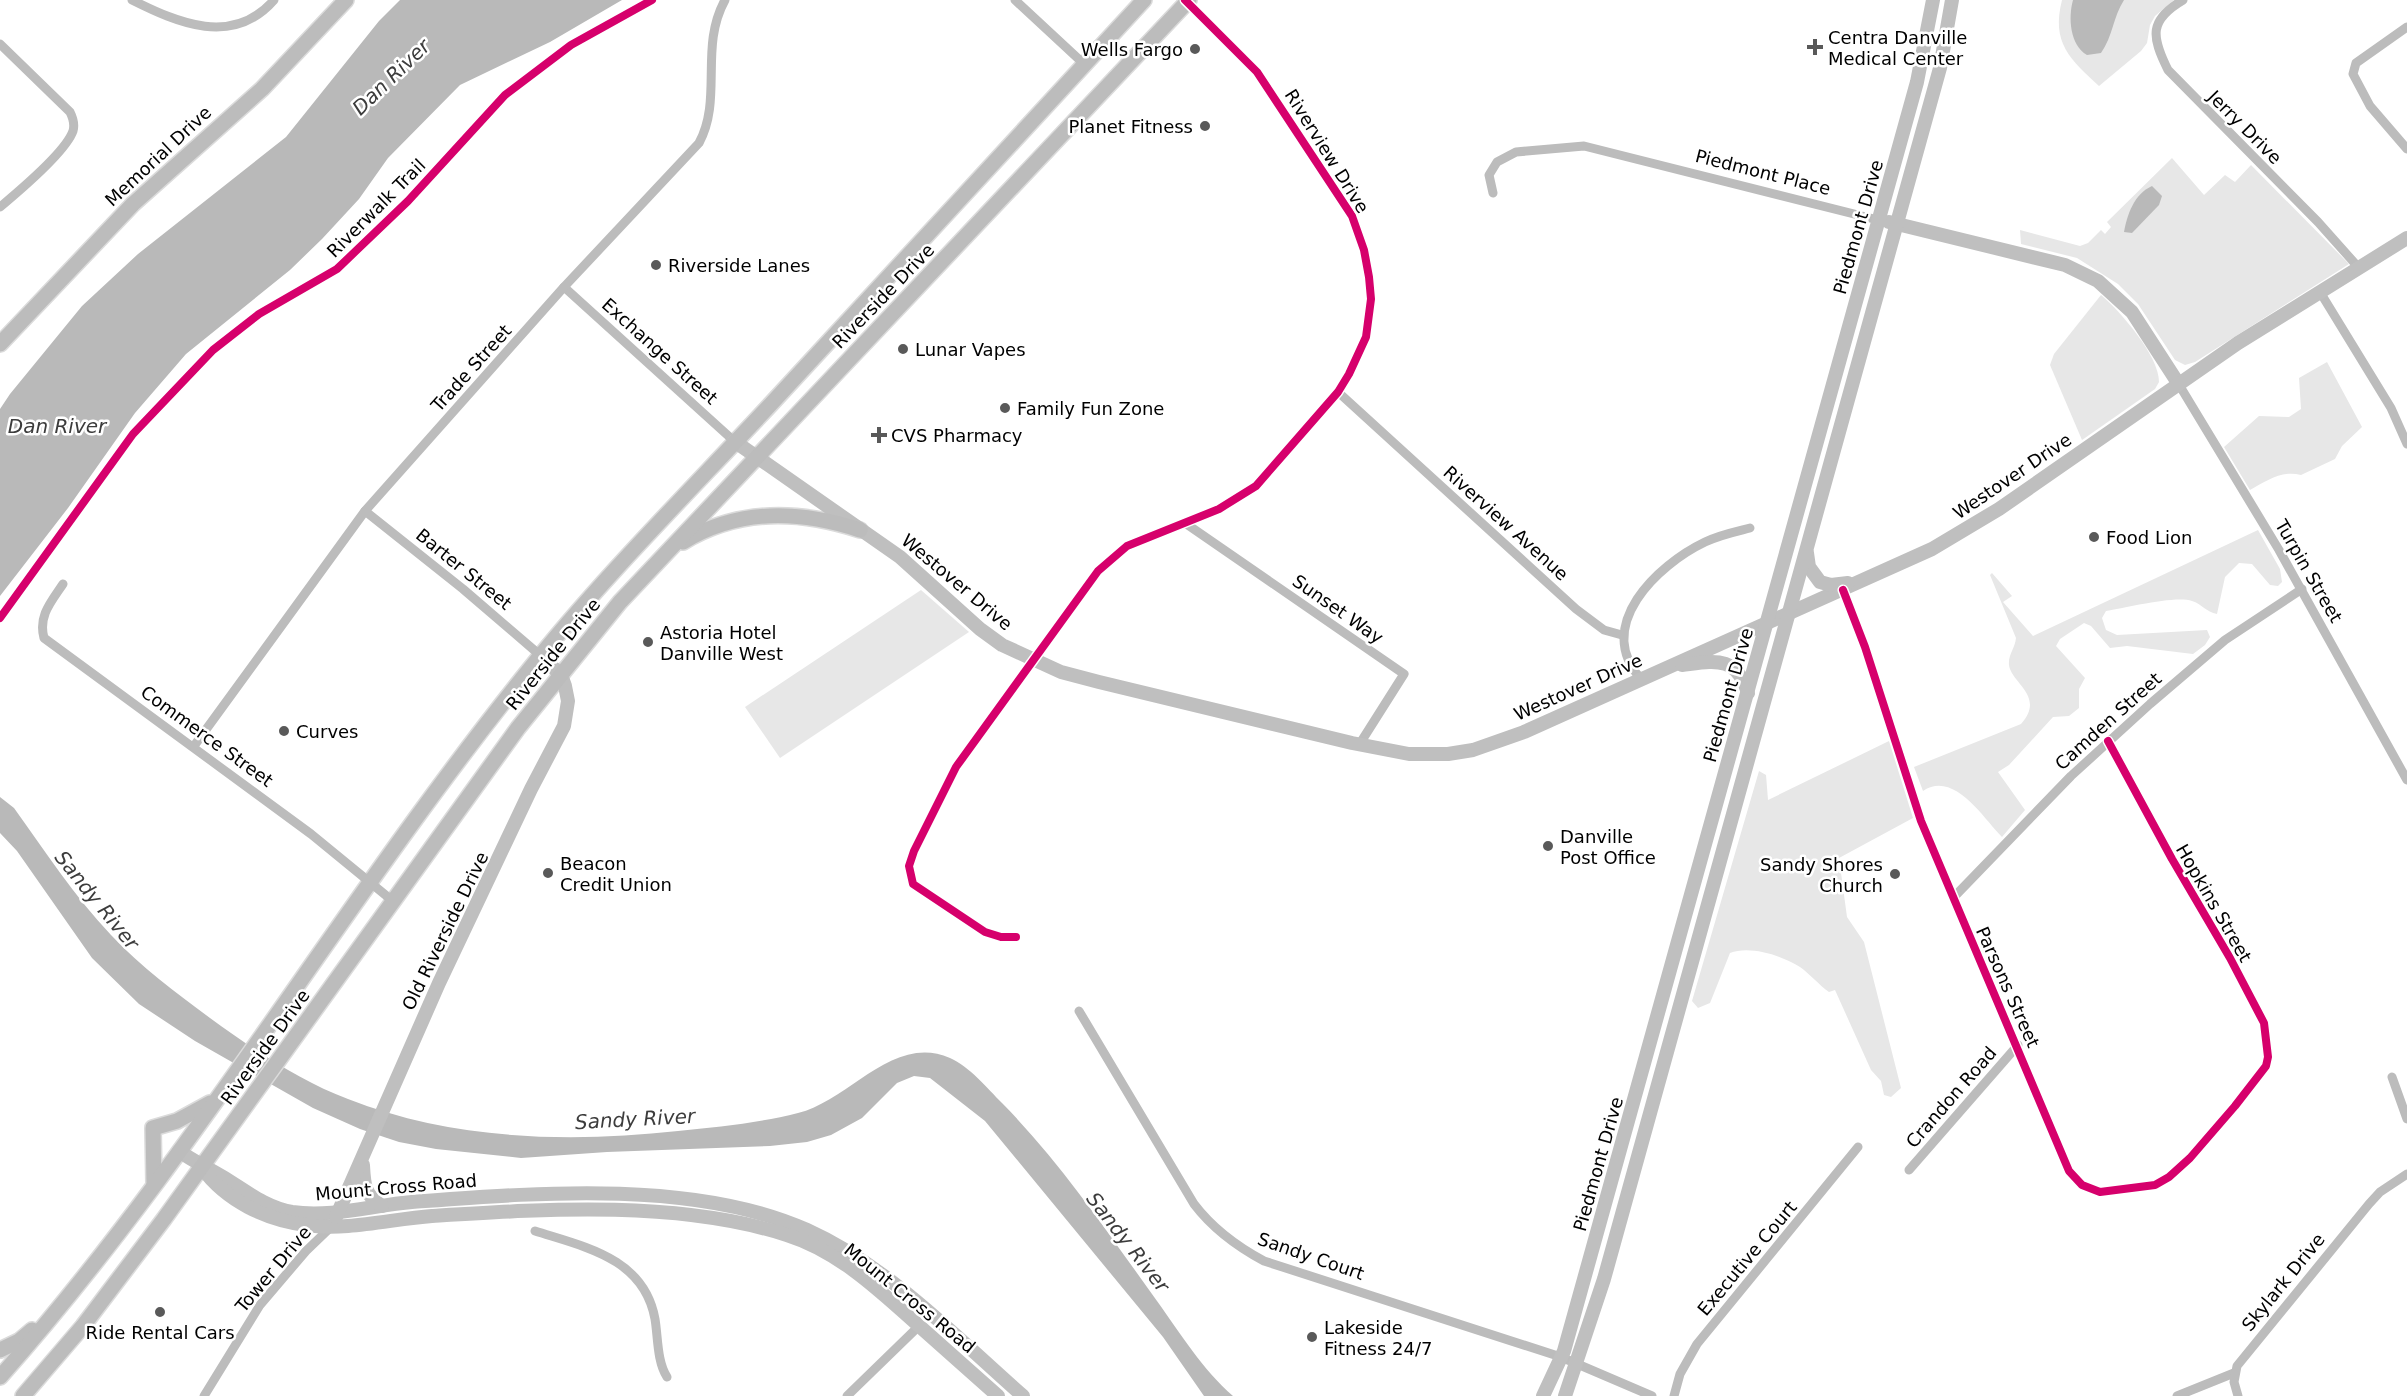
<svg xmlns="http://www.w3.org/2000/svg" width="2407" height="1396" font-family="'DejaVu Sans',sans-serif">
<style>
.green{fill:#e7e7e7}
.water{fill:#b9b9b9}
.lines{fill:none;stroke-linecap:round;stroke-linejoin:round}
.primary-casing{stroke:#dbdbdb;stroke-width:18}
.street{stroke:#bcbcbc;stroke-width:9}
.secondary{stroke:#bfbfbf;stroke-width:14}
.primary{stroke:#bcbcbc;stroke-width:15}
.cycleway-casing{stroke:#fff;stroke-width:11}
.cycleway{stroke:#d6006c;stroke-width:8}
.poi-dot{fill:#595959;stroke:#fff;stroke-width:2}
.labels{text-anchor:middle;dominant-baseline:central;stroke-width:5;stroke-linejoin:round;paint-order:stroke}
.poi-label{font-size:18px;fill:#000;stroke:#fff;text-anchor:start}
.street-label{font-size:18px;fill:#000;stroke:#fff}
.water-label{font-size:20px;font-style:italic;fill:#3c3c3c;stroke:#fff}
</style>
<rect width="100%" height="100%" fill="#fff"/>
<g class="green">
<path d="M2062,0H2174L2155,16L2150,25L2147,43L2141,51L2099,86C2070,59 2051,43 2062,0Z"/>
<polygon points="2172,158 2204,195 2225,175 2235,182 2251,165 2349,264 2195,362 2185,365 2175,360 2138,304 2118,284 2077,258 2021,244 2020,230 2080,246 2088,243 2101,230 2105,234 2111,227 2107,222"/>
<path d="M2101,295C2121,312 2159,356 2159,382L2155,389L2082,440L2050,365L2054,354Z"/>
<path d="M2327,362L2362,427L2342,446L2335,459L2301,475C2281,470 2267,481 2250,490L2224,447L2259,416L2289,417L2301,409L2299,378Z"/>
<path d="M2258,530L2280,569L2282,582L2278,586L2270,585L2252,564L2239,563L2225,577L2217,614C2206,612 2202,604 2192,601C2176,595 2125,608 2106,611L2102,618L2106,630L2117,635L2207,630L2210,637L2205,645L2193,654L2127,646L2110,648L2091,626L2084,623L2060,639L2056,646L2085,678L2079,689V708L2069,716L2053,717L2009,765L1998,772L2025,810L2002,837C1983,818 1954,770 1923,791L1914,767L2021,724C2046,696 2011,683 2009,665C2008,654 2015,649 2016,638L1990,575L1992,573L2012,596L2003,602L2033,636Z"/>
<polygon points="921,590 969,632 780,758 745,707"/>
<path d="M1889,741L1913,818L1839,858L1847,917L1864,942L1901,1088L1891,1097L1884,1095L1881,1081L1871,1070L1835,990L1829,992C1819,985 1810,974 1800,967C1783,956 1750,945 1730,953L1710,1003L1698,1008L1692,1001L1759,771L1766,775L1768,800Z"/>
</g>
<g class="water">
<polygon points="400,0 622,0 550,42 460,85 388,158 359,199 322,239 290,270 186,354 135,413 68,508 0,596 0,409 10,394 82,306 138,254 286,137 379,21"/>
<path d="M2073,0H2124C2113,17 2113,36 2101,53L2087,55C2070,45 2068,18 2073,0Z"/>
<path d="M2152,186L2162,196L2159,205L2132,233L2124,232C2127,215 2134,194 2152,186Z"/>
<path d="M0,797L14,808C45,851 74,896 111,935C141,967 175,992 210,1018C253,1049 298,1080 348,1099C452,1140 568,1143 678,1131C718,1127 759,1123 798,1113C849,1101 893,1033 950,1058C969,1066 988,1089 1002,1103C1061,1163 1108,1233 1157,1301C1180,1333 1203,1370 1233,1396H1204L1163,1337L985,1121L930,1078L914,1076L897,1083L862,1118L831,1135L807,1142L770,1146L607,1152L521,1158L436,1149L399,1142L360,1129L313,1108L195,1041L139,1004L92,958L17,851L0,833Z"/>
</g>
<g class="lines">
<g class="primary-casing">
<g id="primary">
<polyline points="0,344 133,204 262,89 346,0"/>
<path d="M683,542C739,508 799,510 860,530"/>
<polyline points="154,1185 153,1128 177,1121 210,1103"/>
<polyline points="0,1350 19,1341 32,1330"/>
<path d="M0,1377C196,1156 344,899 529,670C604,576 690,491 771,404C896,270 1019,134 1144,0"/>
<polyline points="23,1396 83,1326 164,1219 518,728 620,602 1189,0"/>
</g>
</g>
<g class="street">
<path d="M132,0C178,23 233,47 274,0"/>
<polyline points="1015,0 1084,64"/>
<path d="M2183,0C2149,20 2151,36 2168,70L2318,222L2359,268"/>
<polyline points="2407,27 2356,63 2353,74 2370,106 2407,149"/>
<path d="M0,44L70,112C73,118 75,124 73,131C66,151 18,192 0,207"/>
<polyline points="1493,193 1489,175 1497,162 1516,152 1584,146 1878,220"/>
<polyline points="564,287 734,441"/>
<polyline points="2320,292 2391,408 2407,444"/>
<polyline points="2178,383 2279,550 2407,780"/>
<polyline points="1338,392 1576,609 1604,630 1622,635"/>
<polyline points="365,511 463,589 541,656"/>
<polyline points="1185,523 1404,674 1359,745"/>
<path d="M63,584C51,602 38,616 44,638L311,834L394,902"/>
<polyline points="1843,590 1865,647 1921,821 2069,1171 2082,1185 2100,1192 2155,1185 2169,1177 2190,1158 2235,1106 2266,1066 2268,1057 2264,1023 2230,958 2172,859 2108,741"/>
<path d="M1641,679C1593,626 1657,565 1705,542C1719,535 1734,532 1750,528"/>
<path d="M194,746L365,511L564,287L699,143C723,99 699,47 725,0"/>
<polyline points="1953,898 2071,776 2150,704 2225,640 2302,589"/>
<polyline points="1016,937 1001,937 985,932 913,884 909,866 914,851 956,767 1098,571 1127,546 1219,509 1256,486 1338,392 1349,374 1366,337 1371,299 1369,277 1364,250 1352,216 1257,72 1185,0"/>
<path d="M1079,1011L1194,1204C1213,1229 1236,1246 1264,1261L1561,1357L1652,1396"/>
<polyline points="2392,1077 2407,1119"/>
<polyline points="1909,1170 2018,1045"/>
<path d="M535,1231C585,1247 644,1258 655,1319C658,1337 657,1362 667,1377"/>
<polyline points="204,1396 260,1305 306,1251 331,1227"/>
<polyline points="847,1396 919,1326"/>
<polyline points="1674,1396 1680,1374 1697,1344 1858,1147"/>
<polyline points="2177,1396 2234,1373"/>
<polyline points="2238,1396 2234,1382 2237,1366 2369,1204 2380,1192 2407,1174"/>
</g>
<g class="secondary">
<polyline points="1889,222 2065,265 2098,281 2132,312 2178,383"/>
<polyline points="734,441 900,557 980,629 1002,645 1061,672 1099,682 1352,743 1409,754 1448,754 1473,750 1524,732 1932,549 1999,509 2238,343 2407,238"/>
<polyline points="1807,553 1809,567 1820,582 1831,585 1848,583"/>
<path d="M1682,665C1715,661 1736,655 1748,693"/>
<path d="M179,1151C193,1161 208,1168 223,1177C246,1191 265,1207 292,1212C331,1218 374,1205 412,1202C534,1193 693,1179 807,1230C889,1267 956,1337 1023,1396"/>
<path d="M363,1165C364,1184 364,1195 382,1206"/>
<path d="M202,1168C226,1201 266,1220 306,1225C347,1231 391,1219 432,1216C546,1209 677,1200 787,1235C838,1251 878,1289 917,1324C944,1348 971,1372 998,1396"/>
<polyline points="336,1217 439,983 531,789 564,726 568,701 565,686 561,675 541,656"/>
<polyline points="1543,1396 1564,1351 1917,82 1933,0"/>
<polyline points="1565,1396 1604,1279 1940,68 1952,0"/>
</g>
<use href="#primary" class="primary"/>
<g class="cycleway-casing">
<g id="cycleway">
<polyline points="1843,590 1865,647 1921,821 2069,1171 2082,1185 2100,1192 2155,1185 2169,1177 2190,1158 2235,1106 2266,1066 2268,1057 2264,1023 2230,958 2172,859 2108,741"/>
<polyline points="0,618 133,434 213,350 259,314 337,269 408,201 505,95 571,45 652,0"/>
<polyline points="1016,937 1001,937 985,932 913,884 909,866 914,851 956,767 1098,571 1127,546 1219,509 1256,486 1338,392 1349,374 1366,337 1371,299 1369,277 1364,250 1352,216 1257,72 1185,0"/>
</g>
</g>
<use href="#cycleway" class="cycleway"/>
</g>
<g class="poi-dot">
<path d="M1812 38h6v6h6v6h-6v6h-6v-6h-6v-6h6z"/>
<circle cx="1195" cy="49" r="6"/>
<circle cx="1205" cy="126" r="6"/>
<circle cx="656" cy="265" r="6"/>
<circle cx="903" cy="349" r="6"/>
<circle cx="1005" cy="408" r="6"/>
<path d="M876 426h6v6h6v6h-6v6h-6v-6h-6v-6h6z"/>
<circle cx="2094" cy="537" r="6"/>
<circle cx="648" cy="642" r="6"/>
<circle cx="284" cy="731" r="6"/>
<circle cx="1548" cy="846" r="6"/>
<circle cx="548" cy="873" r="6"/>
<circle cx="1895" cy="874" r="6"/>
<circle cx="160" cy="1312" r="6"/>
<circle cx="1312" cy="1337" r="6"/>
</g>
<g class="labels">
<g class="poi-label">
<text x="1828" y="37">Centra Danville<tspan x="1828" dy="21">Medical Center</tspan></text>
<text x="1183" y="49" text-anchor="end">Wells Fargo</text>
<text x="1193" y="126" text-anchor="end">Planet Fitness</text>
<text x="668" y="265">Riverside Lanes</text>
<text x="915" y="349">Lunar Vapes</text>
<text x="1017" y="408">Family Fun Zone</text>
<text x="891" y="435">CVS Pharmacy</text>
<text x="2106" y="537">Food Lion</text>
<text x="660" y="632">Astoria Hotel<tspan x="660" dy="21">Danville West</tspan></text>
<text x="296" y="731">Curves</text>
<text x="1560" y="836">Danville<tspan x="1560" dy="21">Post Office</tspan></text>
<text x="560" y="863">Beacon<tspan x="560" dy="21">Credit Union</tspan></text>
<text x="1883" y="864" text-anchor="end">Sandy Shores<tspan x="1883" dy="21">Church</tspan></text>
<text x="1324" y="1327">Lakeside<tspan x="1324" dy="21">Fitness 24/7</tspan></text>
<text x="160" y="1332" text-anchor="middle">Ride Rental Cars</text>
</g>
<g class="street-label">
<text transform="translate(2245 127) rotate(45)">Jerry Drive</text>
<text transform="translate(1327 151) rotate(58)">Riverview Drive</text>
<text transform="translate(158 156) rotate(-43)">Memorial Drive</text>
<text transform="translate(1763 172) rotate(14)">Piedmont Place</text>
<text transform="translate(376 208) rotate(-45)">Riverwalk Trail</text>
<text transform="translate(1858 227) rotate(-74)">Piedmont Drive</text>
<text transform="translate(883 296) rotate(-46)">Riverside Drive</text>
<text transform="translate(660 351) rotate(42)">Exchange Street</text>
<text transform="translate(471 368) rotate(-48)">Trade Street</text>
<text transform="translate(2012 476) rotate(-34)">Westover Drive</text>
<text transform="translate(1506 523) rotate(42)">Riverview Avenue</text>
<text transform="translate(464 569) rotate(39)">Barter Street</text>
<text transform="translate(2309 571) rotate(60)">Turpin Street</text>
<text transform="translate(957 582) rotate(40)">Westover Drive</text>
<text transform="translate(1338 609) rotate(35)">Sunset Way</text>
<text transform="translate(553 654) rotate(-51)">Riverside Drive</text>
<text transform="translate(1578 687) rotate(-24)">Westover Drive</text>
<text transform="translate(1728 695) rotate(-74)">Piedmont Drive</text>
<text transform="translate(2108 721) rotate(-42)">Camden Street</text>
<text transform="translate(207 736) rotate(36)">Commerce Street</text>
<text transform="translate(2214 903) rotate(60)">Hopkins Street</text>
<text transform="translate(445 931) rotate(-64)">Old Riverside Drive</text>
<text transform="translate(2008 987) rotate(66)">Parsons Street</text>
<text transform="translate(265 1047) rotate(-54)">Riverside Drive</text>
<text transform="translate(1951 1097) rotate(-49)">Crandon Road</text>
<text transform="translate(1598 1164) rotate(-74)">Piedmont Drive</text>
<text transform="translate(396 1187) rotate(-5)">Mount Cross Road</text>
<text transform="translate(1311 1256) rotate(19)">Sandy Court</text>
<text transform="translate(1747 1258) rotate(-50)">Executive Court</text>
<text transform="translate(273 1269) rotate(-50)">Tower Drive</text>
<text transform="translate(2283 1282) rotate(-51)">Skylark Drive</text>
<text transform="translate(910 1298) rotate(39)">Mount Cross Road</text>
</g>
<g class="water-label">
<text transform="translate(391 77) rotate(-44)">Dan River</text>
<text x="57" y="426">Dan River</text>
<text transform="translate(97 900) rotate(51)">Sandy River</text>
<text transform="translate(635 1119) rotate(-3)">Sandy River</text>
<text transform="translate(1128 1242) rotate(52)">Sandy River</text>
</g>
</g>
</svg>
